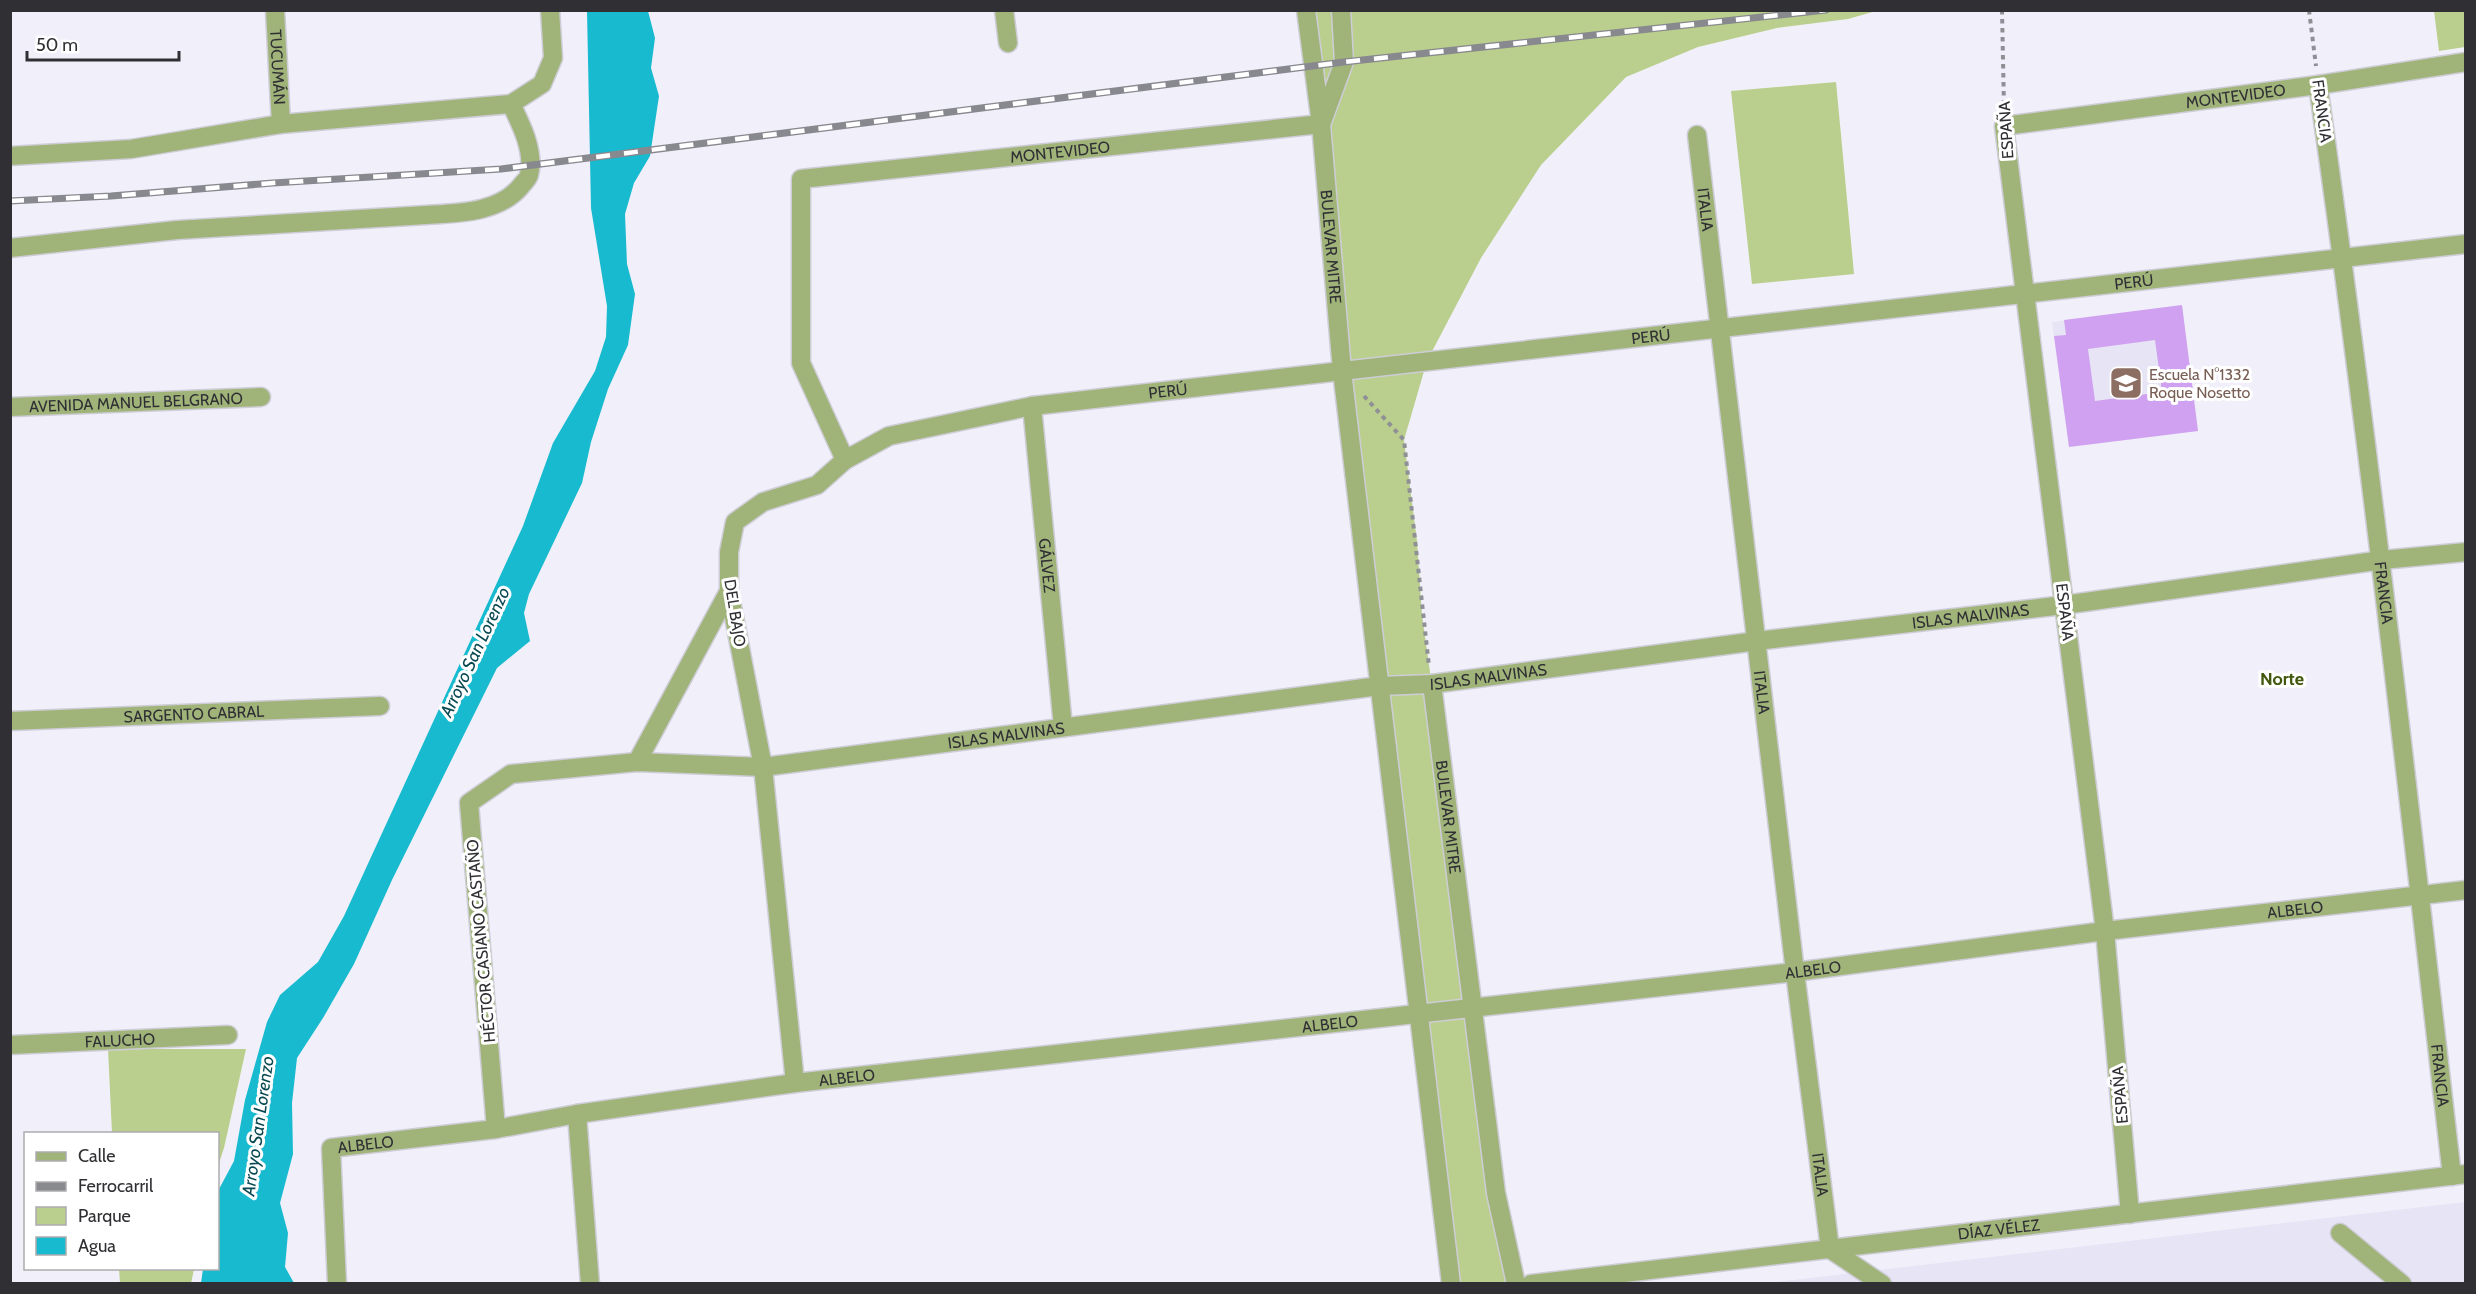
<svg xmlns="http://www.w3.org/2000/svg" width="2476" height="1294" font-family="Cabin,sans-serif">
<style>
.built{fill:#e6e4f5}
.green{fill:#bacf8d}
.water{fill:#18bacf}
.building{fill:#d0a1f1;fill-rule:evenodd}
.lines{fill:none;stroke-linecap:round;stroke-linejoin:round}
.minor-casing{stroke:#cecdd6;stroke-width:21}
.path{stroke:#8f8f96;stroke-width:4;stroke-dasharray:4.5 4.5;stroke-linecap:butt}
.minor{stroke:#a0b47a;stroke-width:18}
.rail-casing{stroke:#88888f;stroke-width:7}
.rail{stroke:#fff;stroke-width:4.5;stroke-dasharray:14;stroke-linecap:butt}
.labels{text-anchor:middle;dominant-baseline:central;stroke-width:6;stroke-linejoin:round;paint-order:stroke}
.street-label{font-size:16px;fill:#303034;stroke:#fff}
.education-label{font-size:16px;fill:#785e54;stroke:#fff;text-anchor:start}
.water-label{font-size:18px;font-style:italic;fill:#094952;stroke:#fff}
.neighbourhood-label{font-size:18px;font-weight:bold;fill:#42580d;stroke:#fff}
</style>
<rect width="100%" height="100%" fill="#f1f0fa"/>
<g class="built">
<polygon points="2182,305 2198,431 2069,447 2052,322"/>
<polygon points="2465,1202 2465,1283 1767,1283"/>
</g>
<g class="green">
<polygon points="1306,11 1876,11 1848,19 1777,28 1698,47 1626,77 1541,165 1481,258 1427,361 1404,440 1417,541 1422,615 1516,1283 1451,1283"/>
<polygon points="2434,11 2465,11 2465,47 2439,51"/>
<polygon points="1836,82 1854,274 1752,284 1731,91"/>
<polygon points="108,1049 246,1049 224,1148 218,1166 218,1134 112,1133"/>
<polygon points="119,1269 119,1268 194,1269 191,1284 120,1283"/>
</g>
<polygon class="water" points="587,11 648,11 655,38 651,68 659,96 650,156 634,183 625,214 627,264 635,294 628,345 608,389 591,442 582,483 529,594 524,613 530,641 497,668 392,880 354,964 323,1018 297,1058 292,1103 293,1154 280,1203 288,1233 285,1267 294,1283 201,1283 203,1269 218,1268 218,1191 234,1161 245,1100 267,1022 280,995 318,962 344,916 523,526 553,443 595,371 606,337 607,306 591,208"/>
<path class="building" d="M2182,305L2198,431L2069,447L2054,336L2066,335L2064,320ZM2155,340L2162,392L2095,401L2088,349Z"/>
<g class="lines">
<g class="minor-casing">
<g id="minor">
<path id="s1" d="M275,10L281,124"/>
<polyline points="1004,10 1008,43"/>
<path id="s2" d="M1306,10L1321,124L1342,371L1451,1284"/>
<path id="s3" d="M2318,85C2370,448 2410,812 2452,1176"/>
<polyline points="1322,122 1344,62 1341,10"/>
<path id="s4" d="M1697,135L1795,972L1830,1249L1882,1284"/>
<polyline points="10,156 131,149 281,124 511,104 542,84 553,58 550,10"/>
<path d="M10,248L177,230L426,215C458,213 499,213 521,186C523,183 528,179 529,175C535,152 521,124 511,104"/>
<path id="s5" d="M1032,406L1063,727"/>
<path id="s6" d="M10,407L261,397"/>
<path id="s7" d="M845,460L889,436L1032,406L2466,244"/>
<path id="s8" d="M1432,684L1496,1193L1516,1284"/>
<path id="s9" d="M10,721L380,706"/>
<polyline points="637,762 729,591"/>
<path id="s10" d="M10,1045L228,1035"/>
<path id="s11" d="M795,1083L763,767L729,591V552L735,522L763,502L817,485L845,460L801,363V179L1321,124"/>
<polyline points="577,1114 590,1284"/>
<path id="s12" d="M496,1129L469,803L511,774L637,762L763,767L1379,686L1432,684L1757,641L2064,605L2382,560L2466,552"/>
<path id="s13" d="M2130,1214L2105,931L2004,126L2318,85L2466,62"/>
<polyline points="2340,1233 2402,1284"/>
<path id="s14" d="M337,1284L331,1148L496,1129L577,1114L795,1083L1795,972L2105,931L2466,890"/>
<path id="s15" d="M1531,1284L2466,1174"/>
</g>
</g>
<g class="path">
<polyline points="2002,10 2004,108"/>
<polyline points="2309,10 2316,66"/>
<polyline points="1364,396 1404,440 1429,666"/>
</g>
<use href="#minor" class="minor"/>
<g class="rail-casing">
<polyline id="rail" points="10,201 111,196 273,183 501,169 1344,62 1826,10"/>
</g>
<use href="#rail" class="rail"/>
</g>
<defs>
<g id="school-square" transform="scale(1.725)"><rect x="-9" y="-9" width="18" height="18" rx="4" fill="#8d6e63" stroke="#fff"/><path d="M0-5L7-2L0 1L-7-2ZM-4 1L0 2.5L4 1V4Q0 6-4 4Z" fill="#fff"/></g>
</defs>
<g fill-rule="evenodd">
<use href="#school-square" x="2126" y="383"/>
</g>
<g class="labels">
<g class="street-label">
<text stroke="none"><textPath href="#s1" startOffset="57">TUCUMÁN</textPath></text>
<text stroke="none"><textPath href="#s13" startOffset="1329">MONTEVIDEO</textPath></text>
<text transform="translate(2322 111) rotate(82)">FRANCIA</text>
<text transform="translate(2006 130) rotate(-94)">ESPAÑA</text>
<text stroke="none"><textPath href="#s11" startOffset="1246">MONTEVIDEO</textPath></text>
<text stroke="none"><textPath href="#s4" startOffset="75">ITALIA</textPath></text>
<text stroke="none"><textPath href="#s2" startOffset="238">BULEVAR MITRE</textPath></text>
<text stroke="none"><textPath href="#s7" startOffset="1305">PERÚ</textPath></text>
<text stroke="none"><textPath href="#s7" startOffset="819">PERÚ</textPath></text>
<text stroke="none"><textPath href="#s7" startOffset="333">PERÚ</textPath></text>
<text stroke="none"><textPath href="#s6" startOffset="126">AVENIDA MANUEL BELGRANO</textPath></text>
<text stroke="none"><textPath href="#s5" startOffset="160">GÁLVEZ</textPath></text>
<text stroke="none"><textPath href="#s3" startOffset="512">FRANCIA</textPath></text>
<text transform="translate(2065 612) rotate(83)">ESPAÑA</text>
<text transform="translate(735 613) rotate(81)">DEL BAJO</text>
<text stroke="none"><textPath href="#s12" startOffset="1848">ISLAS MALVINAS</textPath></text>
<text stroke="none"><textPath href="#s12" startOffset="1362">ISLAS MALVINAS</textPath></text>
<text stroke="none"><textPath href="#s4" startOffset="561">ITALIA</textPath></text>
<text stroke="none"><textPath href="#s9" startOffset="184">SARGENTO CABRAL</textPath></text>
<text stroke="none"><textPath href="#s12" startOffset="876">ISLAS MALVINAS</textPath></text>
<text stroke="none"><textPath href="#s8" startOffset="134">BULEVAR MITRE</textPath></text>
<text stroke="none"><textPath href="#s14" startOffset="2115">ALBELO</textPath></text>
<text transform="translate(481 941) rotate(-95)">HÉCTOR CASIANO CASTAÑO</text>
<text stroke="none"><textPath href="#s14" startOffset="1629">ALBELO</textPath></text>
<text stroke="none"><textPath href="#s14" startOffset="1143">ALBELO</textPath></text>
<text stroke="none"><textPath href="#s10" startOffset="110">FALUCHO</textPath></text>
<text stroke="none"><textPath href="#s3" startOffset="998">FRANCIA</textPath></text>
<text stroke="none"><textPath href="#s14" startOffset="657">ALBELO</textPath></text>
<text transform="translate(2120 1095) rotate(-95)">ESPAÑA</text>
<text stroke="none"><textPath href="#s14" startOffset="171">ALBELO</textPath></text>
<text stroke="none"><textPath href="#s4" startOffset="1047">ITALIA</textPath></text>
<text stroke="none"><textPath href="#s15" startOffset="471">DÍAZ VÉLEZ</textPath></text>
</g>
<g class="education-label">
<text x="2149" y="374">Escuela N°1332<tspan x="2149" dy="18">Roque Nosetto</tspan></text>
</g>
<g class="water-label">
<text transform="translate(475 652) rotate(-65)">Arroyo San Lorenzo</text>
<text transform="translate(258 1126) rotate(-82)">Arroyo San Lorenzo</text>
</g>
<g class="neighbourhood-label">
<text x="2282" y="679">Norte</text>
</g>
</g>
<rect width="2476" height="1294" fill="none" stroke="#303034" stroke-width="24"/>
<rect x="24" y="1132" width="195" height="138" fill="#ffffff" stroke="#acacae" stroke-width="1.5"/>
<rect x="36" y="1152" width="30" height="9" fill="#a0b47a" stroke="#acacae" stroke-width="1.5"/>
<text x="78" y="1162" font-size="18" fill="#303034">Calle</text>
<rect x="36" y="1182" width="30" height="9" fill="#88888f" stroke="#acacae" stroke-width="1.5"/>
<text x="78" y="1192" font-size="18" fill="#303034">Ferrocarril</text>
<rect x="36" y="1207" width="30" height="18" fill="#bacf8d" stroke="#acacae" stroke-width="1.5"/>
<text x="78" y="1222" font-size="18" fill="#303034">Parque</text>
<rect x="36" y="1237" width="30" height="18" fill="#18bacf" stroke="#acacae" stroke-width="1.5"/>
<text x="78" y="1252" font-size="18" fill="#303034">Agua</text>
<path d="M27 51v9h152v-9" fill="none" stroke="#303034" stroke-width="3"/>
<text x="36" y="51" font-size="18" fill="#303034" stroke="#ffffff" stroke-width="4.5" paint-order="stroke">50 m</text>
</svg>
